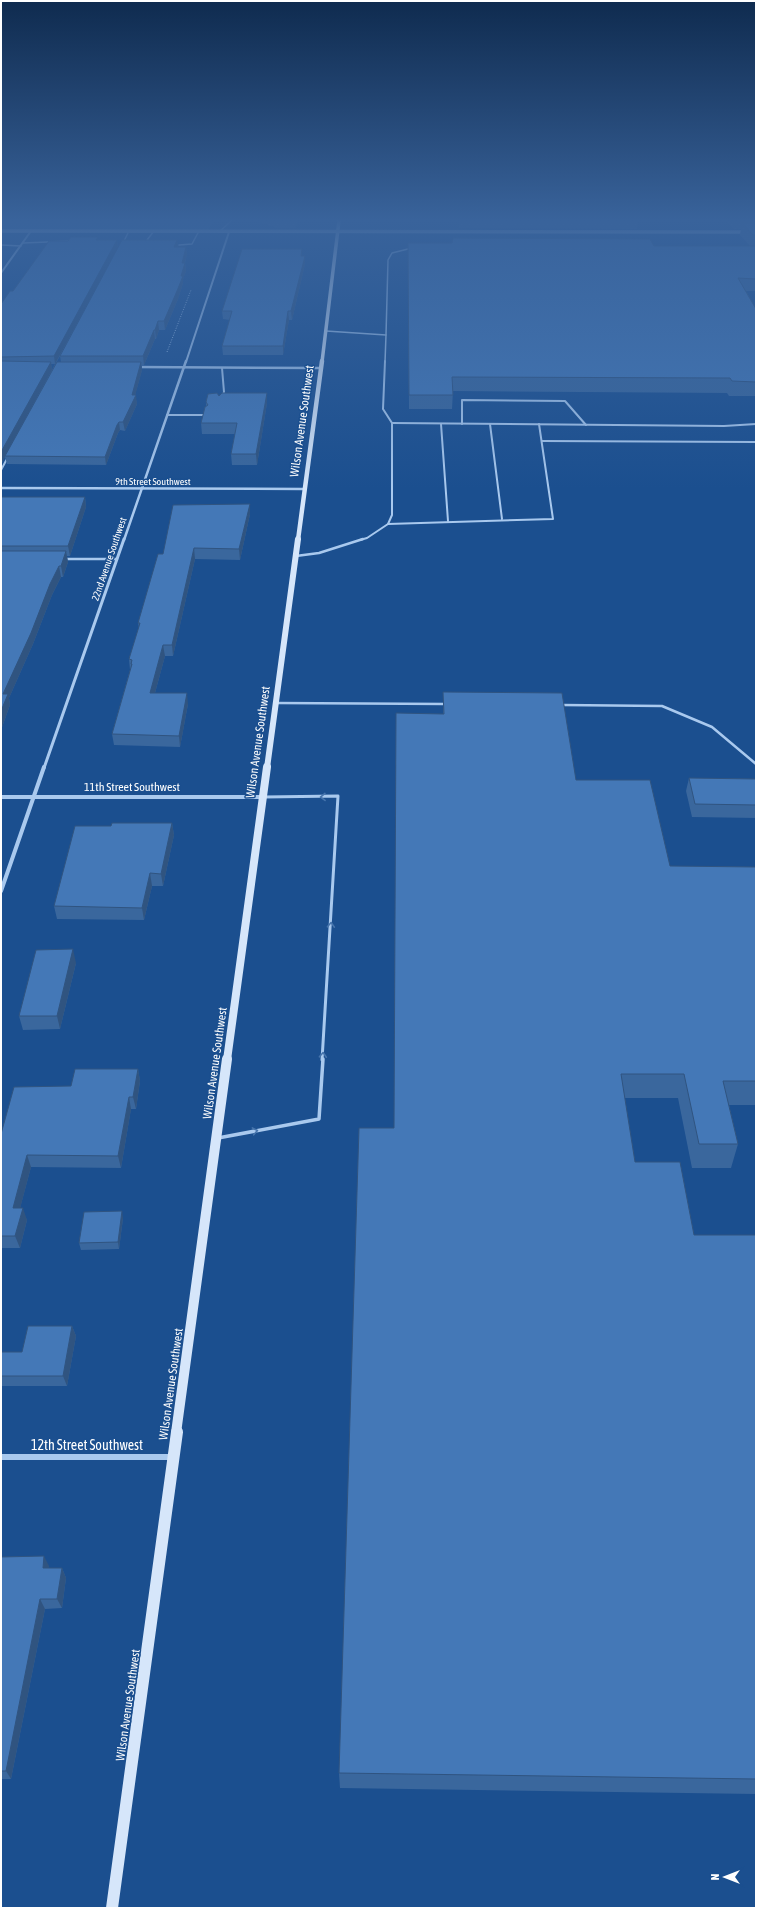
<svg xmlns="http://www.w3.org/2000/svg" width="757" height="1909" font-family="'Asap Condensed',sans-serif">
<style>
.green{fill:#2e69ad}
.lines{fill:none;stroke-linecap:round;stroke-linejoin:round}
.path{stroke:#a9c9ee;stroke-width:1;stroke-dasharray:1 1.5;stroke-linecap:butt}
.service-far4{stroke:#a9c9ee;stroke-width:1.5}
.service-far3{stroke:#a9c9ee;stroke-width:2}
.service-far2{stroke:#a9c9ee;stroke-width:2.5}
.service-far1{stroke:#a9c9ee;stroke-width:3}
.service{stroke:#a9c9ee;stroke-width:3.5}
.minor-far4{stroke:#a9c9ee;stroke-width:2}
.minor-far3{stroke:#a9c9ee;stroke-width:2.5}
.minor-far2{stroke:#a9c9ee;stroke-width:3}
.minor-far1{stroke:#a9c9ee;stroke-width:4}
.minor{stroke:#a9c9ee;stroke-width:6}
.secondary-far5{stroke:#d6e6fa;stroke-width:3.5}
.secondary-far4{stroke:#d6e6fa;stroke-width:4.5}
.secondary-far3{stroke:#d6e6fa;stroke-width:6}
.secondary-far2{stroke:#d6e6fa;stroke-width:8}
.secondary-far1{stroke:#d6e6fa;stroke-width:10}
.secondary{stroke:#d6e6fa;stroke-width:12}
.wall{fill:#3a679d;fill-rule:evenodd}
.shaded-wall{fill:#305480}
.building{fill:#4478b7;stroke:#305480}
.oneway{stroke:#4674ac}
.labels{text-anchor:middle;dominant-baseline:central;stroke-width:3;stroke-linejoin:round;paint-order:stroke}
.far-street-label{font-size:10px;fill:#fff;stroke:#1b4f8f}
.street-label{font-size:12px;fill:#fff;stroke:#1b4f8f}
.near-street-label{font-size:14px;fill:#fff;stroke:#1b4f8f}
</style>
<rect width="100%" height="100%" fill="#1b4f8f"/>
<polygon class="green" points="1,221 213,221 208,231 1,231"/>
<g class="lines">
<polyline class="path" points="167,352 191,290"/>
<g class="service-far4">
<polyline points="219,232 231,221"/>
<polyline points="151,241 147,240 154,231"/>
<polyline points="23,243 72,241"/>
<polyline points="123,243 129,231"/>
<polyline points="1,245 21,246"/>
<polyline points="179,245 192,244 199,231"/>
<polyline points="326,331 386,335 385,362"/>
<polyline points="386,335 388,260 392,253 412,248"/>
</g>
<g class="service-far3">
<polyline points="385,361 383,409 392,423 392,515 388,524"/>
<polyline points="222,368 224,392 222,397"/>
<polyline points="167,415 206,415"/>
<polyline points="392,423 724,426 756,424"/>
<polyline points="441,424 448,521"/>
<polyline points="462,424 462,400 565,401 586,425"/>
<polyline points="490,424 502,519"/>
<polyline points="542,441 756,442"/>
<polyline points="1,470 8,457"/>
<polyline points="360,540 367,538 388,524 553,519 539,424"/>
</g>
<g class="service-far2">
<polyline points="296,556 319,553 363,539"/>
<polyline points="65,559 117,559"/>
<polyline points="276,703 446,704"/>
<polyline points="562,705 662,706 712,727 756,764"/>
</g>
<polyline class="service-far1" points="264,797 338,796 322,1060"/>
<polyline class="service" points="218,1138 319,1119 323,1059"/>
<g class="minor-far4">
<polyline points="1,273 31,231"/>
<polyline points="186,362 229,232"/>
</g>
<g class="minor-far3">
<polyline points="137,367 321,368"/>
<polyline points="1,488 305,489"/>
<polyline points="124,540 186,361"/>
</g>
<polyline class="minor-far2" points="44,768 124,539"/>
<g class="minor-far1">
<polyline points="1,797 263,797"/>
<polyline points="1,891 44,767"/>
</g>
<polyline class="minor" points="1,1457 173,1457"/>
<g class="secondary-far5">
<polyline points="1,231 756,232"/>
<polyline points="322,362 339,221"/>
</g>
<polyline class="secondary-far4" points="298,540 322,361"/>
<polyline class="secondary-far3" points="267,768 298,539"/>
<polyline class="secondary-far2" points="227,1060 267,767"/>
<polyline class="secondary-far1" points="176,1433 227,1059"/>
<polyline class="secondary" points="112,1908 177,1432"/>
</g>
<g class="wall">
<polygon points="256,221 297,221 296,228 277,228"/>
<polygon points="459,221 638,221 637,229 459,228"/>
<polygon points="727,221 756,221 756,291 746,291 756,309 756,396 729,396 727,393 453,391 452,409 409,409 408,255 654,246 750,246 740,235 741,229 734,229"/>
<path d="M98,240H117L118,248L177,240L178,247H186L187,255L185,263L186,271L183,279V283L178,299L165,330H159L156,339H155L144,365H142V370L135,395L137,404L125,431L120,430L118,433L106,465L7,464L5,457L1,464V304L13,291L68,241ZM60,356L61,362L56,363ZM51,364H55L52,370Z"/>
<polygon points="302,256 305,256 305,264 292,320 289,320 283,355 223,355 222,346 230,320 223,319 222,311"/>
<polygon points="219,396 267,403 257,465 232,465 231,454 235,434 202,434 201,423 206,406 206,402"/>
<polygon points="1,497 85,497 86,507 70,556 67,556 68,562 63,577 61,577 52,595 33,644 9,698 10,705 1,730"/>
<polygon points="250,514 240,560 195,559 173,656 165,656 155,693 188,704 180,747 114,745 112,734 130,670 129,659 139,628 138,623 163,554"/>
<polygon points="443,692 576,780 670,866 756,867 756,1105 729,1105 738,1144 731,1168 692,1168 678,1098 624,1098 635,1162 694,1235 756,1235 756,1794 340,1788 339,1773 394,1128 443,713"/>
<polygon points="689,778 756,779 756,818 692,817 686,791"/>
<polygon points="172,823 174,835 163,886 152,886 144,920 57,919 54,906 111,826"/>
<polygon points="76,963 60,1029 23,1030 19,1016"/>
<polygon points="138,1069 140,1081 136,1109 131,1109 121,1168 31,1167 20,1208 27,1220 20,1248 1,1248 1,1134 71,1086"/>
<polygon points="123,1218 119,1249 81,1250 79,1243"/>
<polygon points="72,1326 76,1336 67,1386 1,1386 1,1352 22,1352"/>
<polygon points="1,1557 49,1566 48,1568 62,1568 66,1578 62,1608 45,1609 11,1779 1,1779 1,1780"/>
</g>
<g class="shaded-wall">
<polygon points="117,240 118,248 55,364 54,356"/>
<polygon points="177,240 178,247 174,247"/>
<polygon points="186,247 187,255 182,271 182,263"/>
<polygon points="305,256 305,264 292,320 291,311"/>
<polygon points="185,263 186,271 183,279 183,283 178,299 165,330 164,321"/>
<polygon points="288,311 289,320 283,355 283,346"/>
<polygon points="158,321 159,330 156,339 155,330"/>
<polygon points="154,330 155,339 144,365 143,356"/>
<polygon points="51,362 52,370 5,456 5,457 1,464 1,452"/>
<polygon points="141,362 142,370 134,400 136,395 137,404 125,431 123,422"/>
<polygon points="267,393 267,403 257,465 256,454"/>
<polygon points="119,422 120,430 118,433 106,465 105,457 117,425"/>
<polygon points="85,497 86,507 70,556 68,546"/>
<polygon points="250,504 250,514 240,560 239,549"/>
<polygon points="194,548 195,559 173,656 172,645"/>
<polygon points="66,551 68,562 63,577 61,566"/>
<polygon points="59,566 61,577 52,595 33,644 9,698 10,705 1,730 1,711 3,694 50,584"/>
<polygon points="163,645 165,656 152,704 150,693"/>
<polygon points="187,693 188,704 180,747 179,736"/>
<polygon points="172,823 174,835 163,886 161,874"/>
<polygon points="150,873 152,886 144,920 142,908"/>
<polygon points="73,949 76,963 60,1029 57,1016"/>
<polygon points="138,1069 140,1081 136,1109 133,1097"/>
<polygon points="129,1097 131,1109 121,1168 118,1156"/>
<polygon points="27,1155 31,1167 17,1220 13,1208"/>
<polygon points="23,1208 27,1220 20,1248 15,1236"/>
<polygon points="122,1211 123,1218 119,1249 118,1242"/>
<polygon points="72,1326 76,1336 67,1386 63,1376"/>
<polygon points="44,1556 49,1566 47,1578 43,1568"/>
<polygon points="62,1568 66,1578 62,1608 57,1599"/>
<polygon points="40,1599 45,1609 11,1779 6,1771"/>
</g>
<g class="building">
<polygon points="742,223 756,223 756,235 753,235"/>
<polygon points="71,237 98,237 96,240 117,240 54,356 1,357 1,304 10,291 13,291 49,241 68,241"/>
<polygon points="453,238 650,239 654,246 756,246 756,279 738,278 756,309 756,382 732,381 730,378 452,377 453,395 409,395 408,243 452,243"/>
<polygon points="122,240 177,240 174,247 186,247 182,263 185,263 181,276 183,276 177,291 164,321 158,321 155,330 154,330 143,356 60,356"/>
<polygon points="242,249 302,249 301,256 305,256 291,311 288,311 283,346 222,346 232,311 222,311"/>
<polygon points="1,361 51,362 1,452"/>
<polygon points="57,362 141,362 132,395 136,395 123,422 119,422 117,425 105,457 5,456"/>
<polygon points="217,393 219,396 222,393 267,393 256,454 231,454 237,423 201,423 205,407 208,405 206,402 208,394"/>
<polygon points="1,497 85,497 68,546 1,546"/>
<polygon points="250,504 239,549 194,548 172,645 163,645 150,693 187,693 179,736 112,734 132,664 131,664 132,660 129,659 140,623 138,623 158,554 163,554 173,505"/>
<polygon points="1,551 66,551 61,566 59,566 50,584 31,633 3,694 8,694 1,711"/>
<polygon points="443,692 562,693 576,780 650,780 670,866 756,867 756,1081 723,1081 738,1144 699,1144 684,1074 621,1074 635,1162 680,1162 694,1235 756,1235 756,1779 339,1773 359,1128 394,1128 396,713 444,714"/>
<polygon points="689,778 756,779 756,805 695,804"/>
<polygon points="112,823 172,823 161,874 150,873 142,908 54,906 75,826 111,826"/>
<polygon points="73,949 57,1016 19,1016 36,950"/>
<polygon points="75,1069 138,1069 133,1097 129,1097 118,1156 27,1155 13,1208 23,1208 15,1236 1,1236 1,1134 14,1087 71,1086"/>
<polygon points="122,1211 118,1242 79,1243 84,1212"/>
<polygon points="28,1326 72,1326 63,1376 1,1376 1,1352 22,1352"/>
<polygon points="44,1556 43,1568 62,1568 57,1599 40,1599 6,1771 1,1771 1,1557"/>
</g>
<defs><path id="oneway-chevron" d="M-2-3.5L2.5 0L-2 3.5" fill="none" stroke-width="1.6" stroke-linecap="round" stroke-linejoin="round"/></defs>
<g class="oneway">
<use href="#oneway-chevron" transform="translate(323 797) rotate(179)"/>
<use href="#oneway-chevron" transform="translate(331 925) rotate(-87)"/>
<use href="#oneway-chevron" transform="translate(323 1055) rotate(-87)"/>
<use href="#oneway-chevron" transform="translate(255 1131) rotate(-11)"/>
</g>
<linearGradient id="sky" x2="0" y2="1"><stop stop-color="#0f2b4f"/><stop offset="0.45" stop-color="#39639b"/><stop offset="1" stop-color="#39639b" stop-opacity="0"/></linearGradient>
<rect width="757" height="489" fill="url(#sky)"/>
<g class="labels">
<g class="far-street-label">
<text x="153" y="481">9th Street Southwest</text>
<text transform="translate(109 559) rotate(-71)">22nd Avenue Southwest</text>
</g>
<g class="street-label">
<text transform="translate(302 421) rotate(-82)">Wilson Avenue Southwest</text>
<text transform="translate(258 742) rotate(-82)">Wilson Avenue Southwest</text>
<text x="132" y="787">11th Street Southwest</text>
<text transform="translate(215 1063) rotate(-82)">Wilson Avenue Southwest</text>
<text transform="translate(171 1384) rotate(-82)">Wilson Avenue Southwest</text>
<text transform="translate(128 1705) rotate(-82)">Wilson Avenue Southwest</text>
</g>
<g class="near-street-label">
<text x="87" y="1445">12th Street Southwest</text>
</g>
</g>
<rect width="757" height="1909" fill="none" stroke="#ffffff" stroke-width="4"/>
<g transform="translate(725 1877) rotate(270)" stroke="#1b4f8f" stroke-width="3" paint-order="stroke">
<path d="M0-3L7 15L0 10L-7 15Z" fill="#ffffff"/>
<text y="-6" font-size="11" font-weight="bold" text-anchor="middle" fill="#ffffff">N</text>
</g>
</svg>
